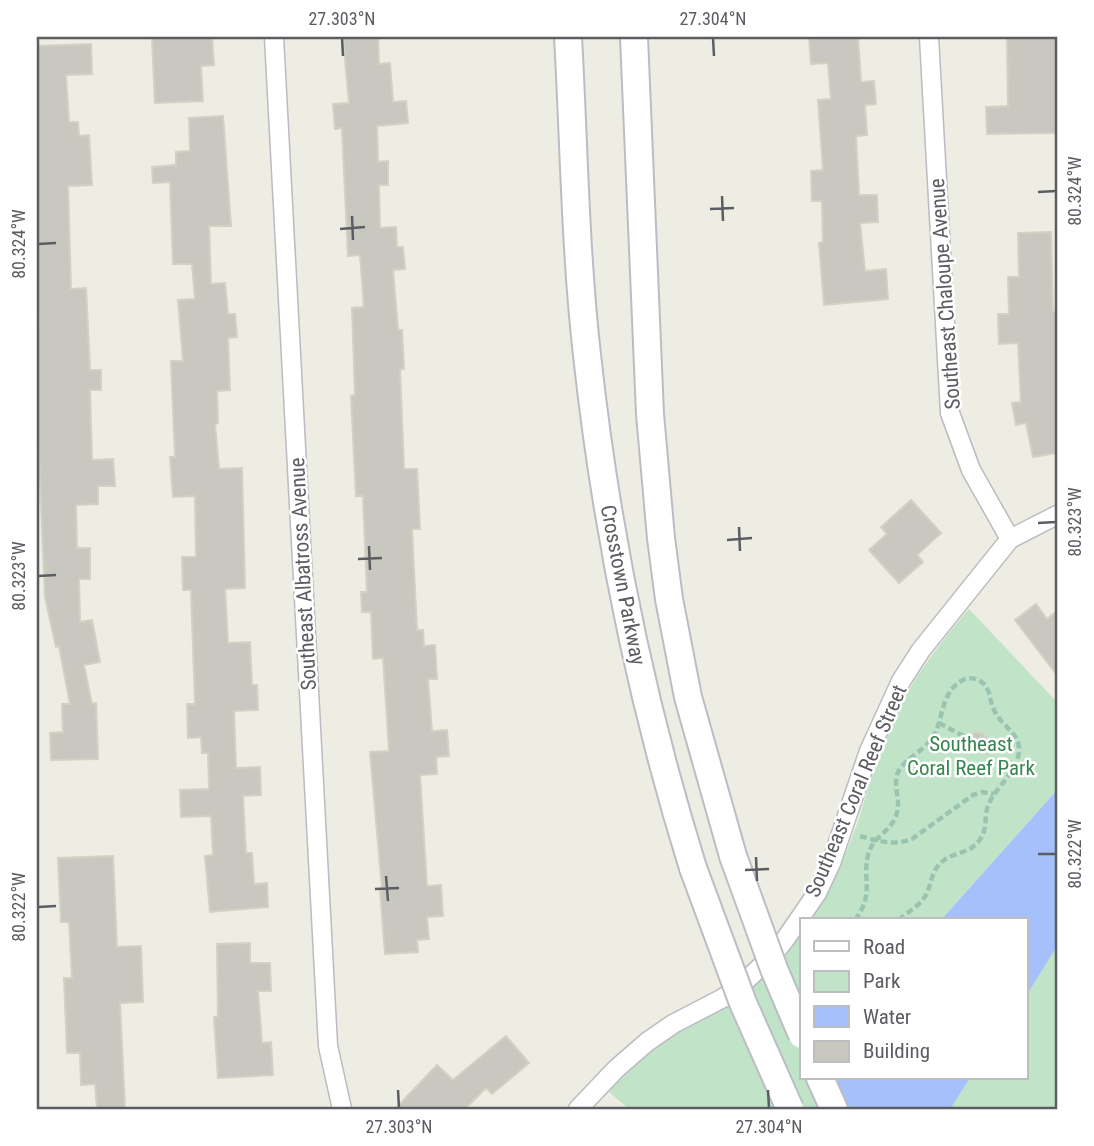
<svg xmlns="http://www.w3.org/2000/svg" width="1094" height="1146" font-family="'Roboto Condensed',sans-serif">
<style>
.green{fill:#c1e4c9}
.water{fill:#a5c0fb}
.building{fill:#c8c8c0;stroke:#d2d1c2;stroke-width:2}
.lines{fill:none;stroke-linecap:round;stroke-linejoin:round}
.minor-casing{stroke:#bbbbc1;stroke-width:21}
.secondary-casing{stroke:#bcbdc4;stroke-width:30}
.path{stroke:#9ac4b0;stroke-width:4.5;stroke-dasharray:7 3.5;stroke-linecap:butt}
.minor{stroke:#fff;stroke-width:18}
.secondary{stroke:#fff;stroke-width:26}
.secondary-bridge-casing{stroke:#bcbdc4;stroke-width:30;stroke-linecap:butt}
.secondary-bridge{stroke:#fff;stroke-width:26}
.ticks{fill:none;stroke:#5b5d63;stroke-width:2.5}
.labels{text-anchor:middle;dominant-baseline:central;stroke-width:5;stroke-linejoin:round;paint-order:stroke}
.street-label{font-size:21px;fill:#5b5d63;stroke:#fff}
.park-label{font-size:21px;fill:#398550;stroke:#fff}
.neatline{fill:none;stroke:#5b5d63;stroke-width:2.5}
.ticks-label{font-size:18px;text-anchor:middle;fill:#5b5d63}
</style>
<rect width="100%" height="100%" fill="#edede3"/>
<g class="green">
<path d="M969,609L1057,702V790L941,920H810C828,890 845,858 857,824C869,789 876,752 893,718C913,679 940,642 969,609Z"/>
<polygon points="1057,872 1057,1109 893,1109 914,1078 1026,1078 1026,920"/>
<polygon points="802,932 802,1078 840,1078 820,1109 629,1109 608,1091 630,1067 646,1053 705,1016 761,974"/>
</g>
<g class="water">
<polygon points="1057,790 1057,946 1026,996 1026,920 941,920"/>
<polygon points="840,1078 970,1078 950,1109 820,1109"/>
</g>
<g class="building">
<polygon points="152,37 212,37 214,65 201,66 203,101 155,103"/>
<polygon points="343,37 378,37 379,64 390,63 393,102 406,101 408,123 377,126 378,162 388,161 388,185 379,185 380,228 396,227 397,247 403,247 405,269 393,270 398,330 402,330 404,369 400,369 404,469 417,469 420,529 412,529 417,630 423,630 424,646 435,645 437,679 428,679 432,731 447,730 449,756 436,757 437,774 420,775 427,886 441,885 443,916 427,917 429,939 417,940 418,952 385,954 380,889 382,889 370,752 389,751 383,658 373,659 371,612 362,612 361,592 367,592 363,496 356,496 351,396 355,395 352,308 364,307 360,255 348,256 342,128 335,129 333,104 349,103"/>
<polygon points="809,37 858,37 861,82 874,81 876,104 865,105 867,135 856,136 859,195 877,195 878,222 860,223 865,271 886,269 888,299 824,305 819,243 823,242 822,201 812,201 811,171 823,170 818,100 831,99 828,63 811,64"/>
<polygon points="1007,37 1057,37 1057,133 987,134 986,107 1008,106"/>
<polygon points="91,44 92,74 66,75 69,122 78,122 79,136 89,135 92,185 68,186 71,289 86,288 90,370 101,370 101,390 90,390 92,460 113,459 115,486 98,486 98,504 76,505 77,548 90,548 90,579 79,579 80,622 92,620 100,662 84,665 92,704 96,703 98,759 51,760 50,733 63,732 62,704 70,704 59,646 56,647 45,597 37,412 37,327 39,327 37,276 37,46"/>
<polygon points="223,116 231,226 209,226 211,284 225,283 228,314 235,314 237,337 228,338 230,390 217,391 218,423 215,424 219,469 242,468 245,588 225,589 228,643 250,642 252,685 257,685 258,710 234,711 236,768 260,767 261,795 243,796 246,853 252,853 254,884 267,883 268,907 210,912 205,856 213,855 211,816 181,817 180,790 209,789 208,753 202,753 201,737 188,738 187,704 195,704 191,590 183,590 182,557 196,557 195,496 173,497 170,457 175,457 171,361 183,361 178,300 195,299 192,264 173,264 170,182 153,183 152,167 176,165 176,152 190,151 189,118"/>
<polygon points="1051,232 1053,312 1057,312 1057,453 1033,457 1026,423 1016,425 1012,403 1021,402 1018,343 999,344 998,314 1009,314 1008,277 1019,277 1018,233"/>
<polygon points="911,500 941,533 917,555 923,562 899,583 869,550 887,534 881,527"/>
<polygon points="1036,604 1047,619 1057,611 1057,675 1015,620"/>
<circle cx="977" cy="742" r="10"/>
<polygon points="113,856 117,947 141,946 143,1002 120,1003 125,1109 97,1109 95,1084 81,1085 80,1053 67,1053 64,978 72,978 69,922 61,922 58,858"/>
<polygon points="250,943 250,963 270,963 271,991 258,991 262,1043 271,1042 273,1075 218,1078 214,1017 218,1016 217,944"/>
<polygon points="506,1036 529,1063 492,1094 486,1088 465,1109 395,1109 437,1065 453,1080"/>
</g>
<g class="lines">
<g class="minor-casing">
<g id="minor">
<polyline points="274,37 328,1046 342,1109"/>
<polyline points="929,37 950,413 971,470 1010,539"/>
<polyline points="578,1109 616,1069 647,1042 673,1024 723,998 739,987 772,956 784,941 817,893 831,863 869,751 901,681 921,650 1010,539 1057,515"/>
</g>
</g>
<g class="secondary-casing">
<g id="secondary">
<path d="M568,37C574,143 575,249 587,355C606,529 641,701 693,868"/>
<polyline points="634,37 650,414 661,538 669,599 688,697 733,856"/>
<polyline points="820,1078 834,1109"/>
</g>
</g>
<g class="path">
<polyline points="939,723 969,739"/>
<path d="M860,836C878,841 894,846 912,839L973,795L982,792L994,794"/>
<path d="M855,920C875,893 862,881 868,855C873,837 885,835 893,822C904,803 893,792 897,775C902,759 924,752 933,737C944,719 940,694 961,681C973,674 985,681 989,693C991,702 993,711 999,718C1006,728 1018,734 1019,748C1020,769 998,785 989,803C983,816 989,830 978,842C968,855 948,852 938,866C931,874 931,886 926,895C920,906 907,912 899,920"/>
</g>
<use href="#minor" class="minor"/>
<use href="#secondary" class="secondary"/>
<g class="secondary-bridge-casing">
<g id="secondary-bridge">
<polyline points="733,856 774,969 802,1035"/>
<polyline points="693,868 743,1003 790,1109"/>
</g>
</g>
<use href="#secondary-bridge" class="secondary-bridge"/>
</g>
<path class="ticks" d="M342,38L343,56M713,38L714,56M1038,192L1056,191M722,196L723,221M710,209L734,208M352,216L353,240M340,229L365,227M38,244L56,243M1038,523L1056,522M739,527L740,551M727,540L752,538M369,546L370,570M358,559L382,558M38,576L56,575M1038,854H1056M756,857L757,881M745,870L769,869M386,876L388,901M375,889L399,888M38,907L56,906M398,1090L399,1108M768,1090L769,1108"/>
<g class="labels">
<g class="street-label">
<text transform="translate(945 294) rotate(-94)">Southeast Chaloupe Avenue</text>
<text transform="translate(303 574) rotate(-93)">Southeast Albatross Avenue</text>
<text transform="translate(623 585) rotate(79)">Crosstown Parkway</text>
<text transform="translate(856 791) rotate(-67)">Southeast Coral Reef Street</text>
</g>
<g class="park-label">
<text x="971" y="744">Southeast<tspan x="971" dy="24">Coral Reef Park</tspan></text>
</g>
</g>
<rect width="1094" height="1146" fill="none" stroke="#ffffff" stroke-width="77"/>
<rect x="800" y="918" width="228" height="161" fill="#ffffff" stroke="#bdbec1" stroke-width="2"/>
<rect x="814" y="941" width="35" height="10" fill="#ffffff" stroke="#bdbec1" stroke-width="2"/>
<text x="863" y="954" font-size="21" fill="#5b5d63">Road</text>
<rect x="814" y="971" width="35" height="21" fill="#c1e4c9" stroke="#bdbec1" stroke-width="2"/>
<text x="863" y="988" font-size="21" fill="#5b5d63">Park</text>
<rect x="814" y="1006" width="35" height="21" fill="#a5c0fb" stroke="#bdbec1" stroke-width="2"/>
<text x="863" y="1024" font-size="21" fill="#5b5d63">Water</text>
<rect x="814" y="1041" width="35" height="21" fill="#c8c8c0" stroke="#bdbec1" stroke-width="2"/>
<text x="863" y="1058" font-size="21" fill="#5b5d63">Building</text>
<rect x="38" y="38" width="1018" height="1070" class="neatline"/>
<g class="ticks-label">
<text x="342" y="25">27.303°N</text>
<text x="713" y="25">27.304°N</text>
<text transform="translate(1075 191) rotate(-90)" y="6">80.324°W</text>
<text transform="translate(19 244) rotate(-90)" y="6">80.324°W</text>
<text transform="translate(1075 522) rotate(-90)" y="6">80.323°W</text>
<text transform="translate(19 576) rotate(-90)" y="6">80.323°W</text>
<text transform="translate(1075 854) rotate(-90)" y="6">80.322°W</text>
<text transform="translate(19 907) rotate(-90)" y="6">80.322°W</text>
<text x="399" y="1133">27.303°N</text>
<text x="769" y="1133">27.304°N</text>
</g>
</svg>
